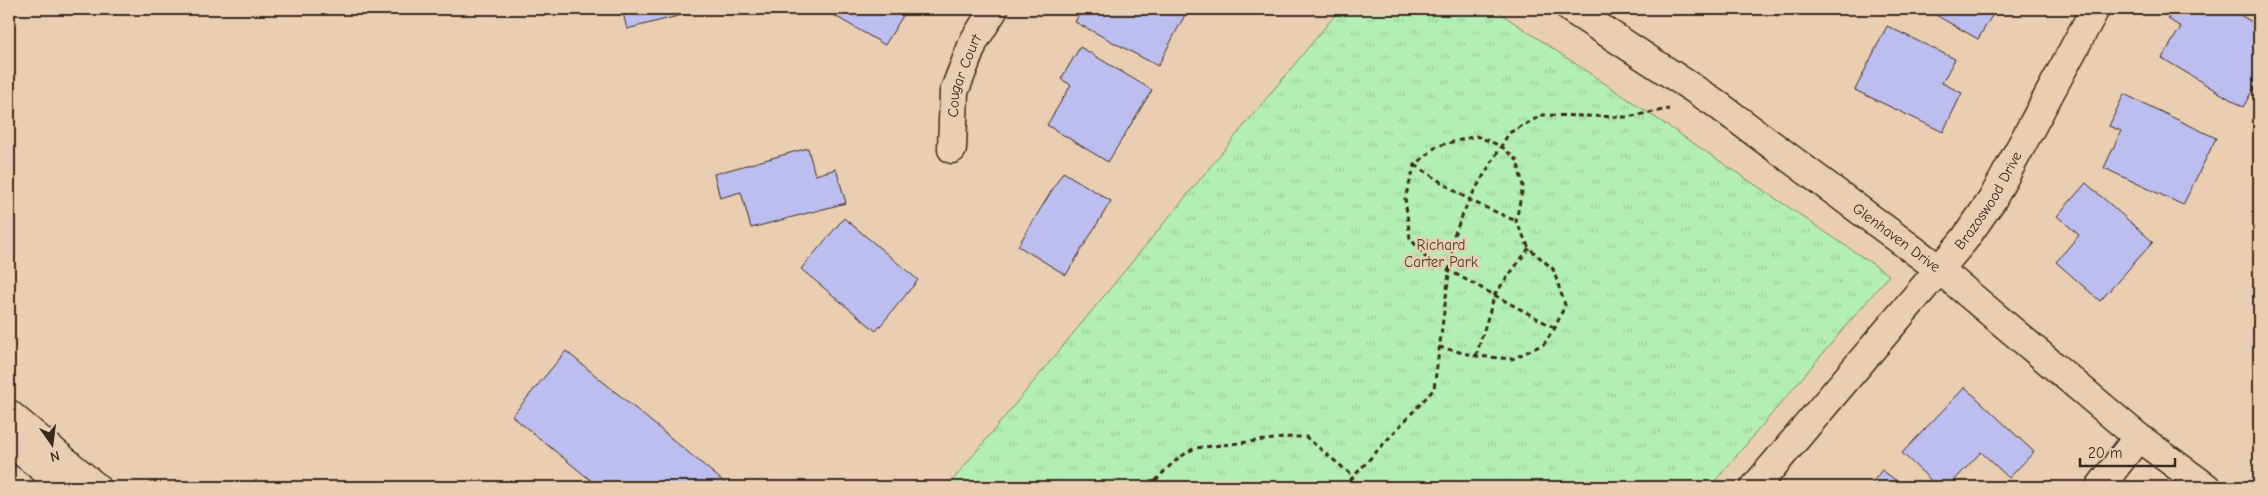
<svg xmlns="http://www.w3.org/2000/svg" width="2268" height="496" font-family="'Comic Neue',sans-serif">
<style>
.grass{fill:url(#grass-tufts);stroke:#778c6a}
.building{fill:#bbbeef;stroke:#3b2a1e}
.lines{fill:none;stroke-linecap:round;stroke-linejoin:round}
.minor-casing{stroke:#3b2a1e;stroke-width:31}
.major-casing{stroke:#3b2a1e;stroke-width:31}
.highway-casing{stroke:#3b2a1e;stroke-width:31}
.path{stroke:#3b2a1e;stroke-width:3;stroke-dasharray:5 4;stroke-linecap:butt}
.minor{stroke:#eaceb1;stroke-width:28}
.major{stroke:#eaceb1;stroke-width:28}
.highway{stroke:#eaceb1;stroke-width:28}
.labels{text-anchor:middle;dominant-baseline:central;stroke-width:5;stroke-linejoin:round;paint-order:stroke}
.street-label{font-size:15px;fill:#3b2a1e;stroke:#eaceb1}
.park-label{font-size:15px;fill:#473e2d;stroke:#eaceb1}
</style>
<defs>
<pattern id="grass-tufts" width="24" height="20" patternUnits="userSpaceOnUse" patternTransform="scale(1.25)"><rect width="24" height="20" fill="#b3efb5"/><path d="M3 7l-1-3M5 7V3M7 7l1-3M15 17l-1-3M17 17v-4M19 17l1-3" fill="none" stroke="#9bcd9b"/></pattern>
</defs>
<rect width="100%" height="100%" fill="#eaceb1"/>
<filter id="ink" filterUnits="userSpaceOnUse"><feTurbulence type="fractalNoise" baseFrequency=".02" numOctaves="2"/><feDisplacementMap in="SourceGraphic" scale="10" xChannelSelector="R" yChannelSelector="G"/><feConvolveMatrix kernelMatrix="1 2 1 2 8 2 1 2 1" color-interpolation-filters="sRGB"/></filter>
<g filter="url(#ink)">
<polygon class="grass" points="1340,9 1494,9 1889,275 1710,487 947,487"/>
<g class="building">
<polygon points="526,9 563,9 562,15"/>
<polygon points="622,9 689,9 690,13 627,29"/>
<polygon points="823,9 907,9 885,45"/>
<polygon points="1082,9 1188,9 1158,66 1075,22"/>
<polygon points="1764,9 1781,9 1777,16"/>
<polygon points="1925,9 1996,9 1978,39"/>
<polygon points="2175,9 2230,9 2259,26 2259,79 2243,107 2162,58 2181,27 2168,19"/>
<polygon points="1887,26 1955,59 1942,83 1962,93 1943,132 1855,90"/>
<polygon points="1080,47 1152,90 1108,162 1047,125 1071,85 1061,79"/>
<polygon points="2124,94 2216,138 2183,205 2104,168 2121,131 2109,126"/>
<polygon points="808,148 815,175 836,169 846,203 751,228 741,192 720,198 714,174"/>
<polygon points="1063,172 1111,201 1066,275 1018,246"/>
<polygon points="2086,183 2153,242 2100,301 2056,262 2079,235 2057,216"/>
<polygon points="844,218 918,280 876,331 801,269"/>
<polygon points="566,351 730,487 599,487 512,416"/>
<polygon points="1965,387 2034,452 2009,478 1981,452 1948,487 1938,487 1902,453"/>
<polygon points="1882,470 1905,487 1869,487"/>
</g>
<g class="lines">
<g class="minor-casing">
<g id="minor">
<path id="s1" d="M1571,9L1714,102L1939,269L2138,437L2206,487"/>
<path id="s2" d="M952,149L954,92L974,41L994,9"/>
<path id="s3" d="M1755,487L1964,240L1992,200L2095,9"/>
<polyline points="2100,487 2138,437"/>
</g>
</g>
<g class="major-casing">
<polyline id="major" points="9,414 96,487"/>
</g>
<g class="highway-casing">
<polyline id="highway" points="9,441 51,475 73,487"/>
</g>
<g class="path">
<polyline points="1415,165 1469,200 1516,221"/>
<polyline points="1439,347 1476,356 1512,359 1544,344 1555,328 1565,305 1553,269 1529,248 1516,221 1523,186 1517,160 1501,146 1476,136 1437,146 1415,165 1405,198 1410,238 1426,258 1555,328"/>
<polyline points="1476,356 1495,294 1529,248"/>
<path d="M1153,487L1151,486C1164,471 1177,457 1195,448L1292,437H1306L1353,476"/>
<polyline points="1344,487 1434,389 1454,235 1469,200 1509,133 1542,115 1627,117 1669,109"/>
</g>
<use href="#minor" class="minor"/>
<use href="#major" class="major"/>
<use href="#highway" class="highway"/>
</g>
</g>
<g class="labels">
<g class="street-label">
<text stroke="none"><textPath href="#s2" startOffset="75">Cougar Court</textPath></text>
<text stroke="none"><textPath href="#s3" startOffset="370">Brazoswood Drive</textPath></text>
<text stroke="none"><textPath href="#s1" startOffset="398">Glenhaven Drive</textPath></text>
</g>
<g class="park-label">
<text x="1441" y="245">Richard<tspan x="1441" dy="17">Carter Park</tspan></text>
</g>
</g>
<rect width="2268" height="496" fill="none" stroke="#eaceb1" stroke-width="30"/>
<rect x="15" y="15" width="2238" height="466" fill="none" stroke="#3b2a1e" stroke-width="2" filter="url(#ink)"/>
<g transform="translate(52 444) rotate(166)" stroke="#eaceb1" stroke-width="4" paint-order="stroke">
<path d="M0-4L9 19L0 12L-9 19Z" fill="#3b2a1e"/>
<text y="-8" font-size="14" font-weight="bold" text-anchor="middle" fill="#3b2a1e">N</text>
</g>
<path d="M2080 458v8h95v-8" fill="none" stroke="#3b2a1e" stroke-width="2.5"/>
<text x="2088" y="458" font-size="15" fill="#3b2a1e" stroke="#eaceb1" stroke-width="4" paint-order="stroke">20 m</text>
</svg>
